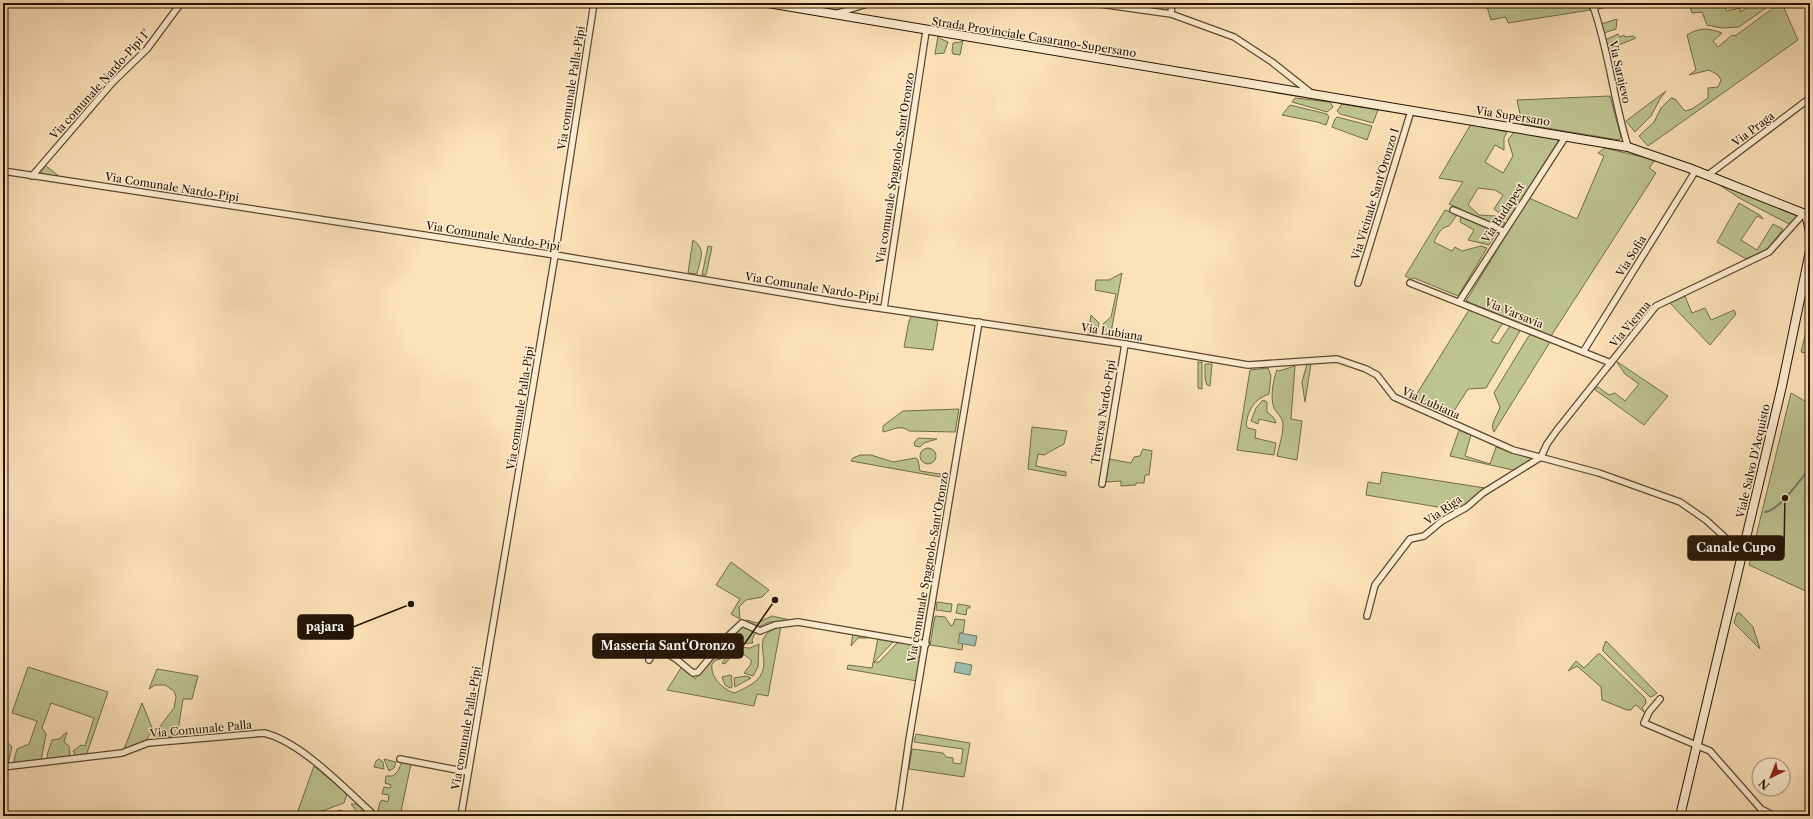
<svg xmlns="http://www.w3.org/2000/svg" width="1813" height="819" font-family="'Libre Caslon Text',serif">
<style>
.green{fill:#bdc490;stroke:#706c4a}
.water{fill:#9fbead;stroke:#6e7a69}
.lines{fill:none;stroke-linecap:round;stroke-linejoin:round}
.stream{stroke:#6e7a69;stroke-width:2}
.street-casing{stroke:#5a4731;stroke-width:8}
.secondary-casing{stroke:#241304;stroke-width:10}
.street{stroke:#fdecd1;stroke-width:5.5}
.secondary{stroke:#fdecd1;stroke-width:8}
.labels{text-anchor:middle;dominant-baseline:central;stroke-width:3;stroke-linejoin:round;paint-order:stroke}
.street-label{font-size:11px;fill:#241304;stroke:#fdecd1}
.leader{fill:none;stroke:#241304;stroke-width:1.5}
.callout-dot{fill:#241304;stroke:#fdecd1;stroke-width:1.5}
.callout{fill:#241304;stroke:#241304;stroke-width:1.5}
.callout-label{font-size:12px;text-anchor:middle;font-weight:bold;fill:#fff}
</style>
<rect width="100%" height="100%" fill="#fce2b8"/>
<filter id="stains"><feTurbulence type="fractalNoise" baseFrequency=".005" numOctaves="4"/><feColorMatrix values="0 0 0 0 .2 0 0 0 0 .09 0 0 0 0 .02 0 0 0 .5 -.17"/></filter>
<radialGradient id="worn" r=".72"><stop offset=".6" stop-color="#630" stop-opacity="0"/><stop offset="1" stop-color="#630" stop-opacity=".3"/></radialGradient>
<g class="green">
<polygon points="1486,3 1588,3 1590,10 1508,23 1506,17 1491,20"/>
<polygon points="1689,3 1724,3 1726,11 1740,8 1740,12 1755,3 1773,3 1739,27 1722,28 1707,25 1702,12 1692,13"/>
<path d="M1780,3L1783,6L1798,40L1648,146L1639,136L1654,122L1661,108L1671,98L1675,99L1685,111L1692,109L1708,98V88L1718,87L1721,80L1718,75L1709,70L1689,75L1696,70L1687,35C1700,27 1708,28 1722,33L1713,41L1718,47L1732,35L1735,36Z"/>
<polygon points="1617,19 1616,29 1604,33 1601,24"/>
<polygon points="1618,34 1620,37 1624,35 1625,37 1633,36 1636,38 1609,49 1605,40"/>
<polygon points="938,36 941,39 948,42 944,53 935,54"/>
<polygon points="963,40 960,55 953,54 952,51 953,43 961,42"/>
<polygon points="1666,91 1660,99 1651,116 1635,132 1626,121"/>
<polygon points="1610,96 1621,137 1619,140 1522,124 1517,100"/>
<polygon points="1295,98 1330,102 1333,107 1327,112 1292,102"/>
<polygon points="1342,104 1378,110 1373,123 1340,114 1337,111"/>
<polygon points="1290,105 1327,114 1329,117 1326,125 1317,122 1282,115"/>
<polygon points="1337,117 1372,126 1367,140 1332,127 1335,119"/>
<polygon points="1471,124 1507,132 1504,138 1504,150 1495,145 1485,162 1503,173 1513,156 1508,140 1514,132 1559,140 1508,220 1494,209 1503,195 1495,190 1478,188 1468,205 1479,215 1495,216 1505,223 1502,228 1449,204 1463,182 1439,178"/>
<polygon points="1605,148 1655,160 1649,168 1656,173 1551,336 1466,301 1529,198 1577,219 1604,156 1598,153"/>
<polygon points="45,165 61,178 43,175 41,171"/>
<polygon points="1720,183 1799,215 1789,224 1741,199 1721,186"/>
<polygon points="1739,203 1761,216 1763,219 1757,216 1741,240 1757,250 1773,224 1783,229 1769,248 1746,259 1717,242"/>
<path d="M1445,210L1457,215L1449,226C1441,227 1437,235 1434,242L1452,251L1455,247L1462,251L1481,246L1487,248L1458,296L1414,278L1411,279L1405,276Z"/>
<polygon points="1461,217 1497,232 1489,245 1468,240 1474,230 1460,222"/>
<path d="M693,240C707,250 700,259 697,274L688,273Z"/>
<polygon points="708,246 712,247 706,275 702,275"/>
<polygon points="1122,273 1110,338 1105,338 1102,334 1103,324 1111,317 1116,294 1095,290 1096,280 1109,280"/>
<polygon points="1685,296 1692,313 1705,308 1711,320 1734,310 1736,314 1710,345 1670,303"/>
<polygon points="1469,310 1503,323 1491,341 1498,344 1510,326 1519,328 1520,331 1486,388 1468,389 1450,417 1446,418 1411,403"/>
<polygon points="912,315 938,321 933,350 904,347 909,321"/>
<polygon points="1091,315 1099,323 1097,333 1094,336 1088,335"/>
<polygon points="1810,315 1810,354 1801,352"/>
<path d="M1531,334L1550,342L1494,432C1489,424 1498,415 1500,407L1494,393L1528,337Z"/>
<polygon points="1616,361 1668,396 1644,425 1594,389 1598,387 1609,395 1615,393 1625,401 1639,384 1625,374"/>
<polygon points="1198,362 1202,362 1202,389 1198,388"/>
<polygon points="1205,364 1212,364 1210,386 1207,385 1205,379"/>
<polygon points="1307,364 1311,364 1305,402 1302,382"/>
<path d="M1295,366L1291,419L1302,421L1297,460L1277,456C1279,446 1283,435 1283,425C1283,417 1277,414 1274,408C1270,398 1273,380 1277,370L1279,371Z"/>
<path d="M1268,368L1271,376L1269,394C1254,399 1248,410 1246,425L1248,428L1256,430L1255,438L1276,443L1274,455L1237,450L1250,370Z"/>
<polygon points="1791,393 1810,404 1810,593 1749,565"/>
<polygon points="1263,400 1267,402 1267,412 1274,418 1276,423 1259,419 1258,424 1251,421 1256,408"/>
<path d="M959,409L955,432L909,431C901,424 893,430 883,432V426L903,411Z"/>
<polygon points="1032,427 1067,431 1064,444 1044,455 1038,454 1036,466 1066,472 1066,476 1028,469"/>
<polygon points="1459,430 1471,435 1465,456 1490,464 1496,447 1534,459 1513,470 1450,456"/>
<polygon points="918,438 937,439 924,443 920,447 915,446 914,443"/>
<circle cx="928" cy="456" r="8"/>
<polygon points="1143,449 1152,451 1149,475 1145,475 1144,483 1136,483 1136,485 1121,486 1121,481 1106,482 1109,459 1131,463 1134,457 1140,456"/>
<polygon points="860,455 871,455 893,462 916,458 918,460 920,471 946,475 946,478 851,461 853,458"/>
<polygon points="1382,472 1485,488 1467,505 1456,510 1366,495 1368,482 1380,484"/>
<polygon points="731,562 769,590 762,597 746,600 739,607 740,619 731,614 740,599 716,585"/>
<polygon points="937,602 952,604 951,612 936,610"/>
<polygon points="958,604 970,606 970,608 967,608 966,615 956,613"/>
<polygon points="1737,613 1740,613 1753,627 1760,649 1734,623"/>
<polygon points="772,616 790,620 790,621 769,622 759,627 746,622 747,620 757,623"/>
<polygon points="935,616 945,617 951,626 953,625 955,619 965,620 963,633 960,633 959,643 963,643 962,650 930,645"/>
<path d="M740,625L756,631L752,640L753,643L735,644L730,647L721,659L716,660L712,664C710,677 723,690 735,693C742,689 751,686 757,680C776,661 745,637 781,626L768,696L757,694L754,706L667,690L682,666L695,679L719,648Z"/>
<polygon points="853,633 870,636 868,638 858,638 851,646"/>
<polygon points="878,638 894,641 874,662 879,662 899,641 922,645 917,681 847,669 848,665 872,668"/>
<polygon points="1606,641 1657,693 1653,696 1650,697 1603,651 1603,648"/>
<polygon points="759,644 758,667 753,676 744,673 751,664 751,660 737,649 725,664 722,663 732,650 737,647 750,648"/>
<polygon points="1598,654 1600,654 1645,698 1646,703 1642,708 1645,713 1636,705 1634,706 1631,710 1627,710 1602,700 1601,687 1577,666 1568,671 1576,661 1584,668"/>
<polygon points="28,667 108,692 86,756 76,756 73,751 81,745 85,746 94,718 51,703 42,728 46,734 41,761 15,764 14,760 17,749 29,744 37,721 12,713"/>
<polygon points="157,669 198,676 192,699 183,699 177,737 157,737 158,729 174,708 176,697 174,691 165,685 155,685 149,689"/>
<path d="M730,675L732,676C730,679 733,683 732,687L730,688L725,685L722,677Z"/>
<polygon points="746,676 751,678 735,687 734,678"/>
<polygon points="142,703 153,730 146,740 124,749"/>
<polygon points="67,732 64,742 69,746 70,754 65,758 48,760 47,755 52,740 59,739"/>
<polygon points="916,734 970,743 964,777 909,769 912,749 943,753 946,757 953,758 953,763 961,764 963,749 914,742"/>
<polygon points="4,739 12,747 8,764 3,765"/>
<polygon points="379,759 383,762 384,769 374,767 376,761"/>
<polygon points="384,759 396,762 394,768 389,771"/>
<polygon points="402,762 411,764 400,816 379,816 377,814 380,802 382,800 388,802 389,795 382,794 384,787 390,788 391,785 385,783 386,776 393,776 398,771"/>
<polygon points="314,766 347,794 344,803 308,816 296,816"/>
<polygon points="351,804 357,804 371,816 360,816"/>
<polygon points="340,810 351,816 324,816"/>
</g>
<g class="water">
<polygon points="960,633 977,636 975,646 958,643"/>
<polygon points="956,662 972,665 970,675 954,672"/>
</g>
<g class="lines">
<path class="stream" d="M1765,512C1780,510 1799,481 1810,468"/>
<g class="street-casing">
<g id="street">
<polyline points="1093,3 1171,14"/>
<polyline points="1172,3 1171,14 1234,37 1272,62 1311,93"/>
<path d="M1592,3C1609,50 1613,99 1628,147"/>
<polyline points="1593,7 1607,3"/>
<polyline points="838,13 870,3"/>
<polyline points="3,171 555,255 844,303 1125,344 1248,365 1337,359 1366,369 1377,375 1394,397 1513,450 1599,473 1680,502 1706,520 1742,553"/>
<polyline points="1708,175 1810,98"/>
<polyline points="32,176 113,82 147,49 181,3"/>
<polyline points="1453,210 1503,231"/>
<polyline points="1358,283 1411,111"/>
<polyline points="1410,283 1611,363"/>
<polyline points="1459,302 1566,136"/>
<polyline points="884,308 926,31"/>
<polyline points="1583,352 1696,170"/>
<polyline points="1102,484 1125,344"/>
<polyline points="1367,616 1375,585 1410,539 1424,536 1442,521 1467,507 1483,493 1541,457 1547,444 1557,430 1656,306 1769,252 1804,213"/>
<polyline points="649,660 655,649 658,648 676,659 693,673 698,672 727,637 742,623 760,631 775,625 798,622 926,644"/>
<polyline points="1660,699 1649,712 1644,723 1710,751 1761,809 1775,816"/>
<polyline points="400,759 468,772"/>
<path d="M3,767L122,753L148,743L264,733C302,742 346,790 375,816"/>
<polyline points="461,816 555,255 594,3"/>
<polyline points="898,816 909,740 979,322"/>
<polyline points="1809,816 1810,807"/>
</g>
</g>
<g class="secondary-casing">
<g id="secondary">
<polyline points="768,3 1628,147 1689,168 1810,216"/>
<polyline points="1806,214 1810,232"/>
<polyline points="1680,816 1782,386 1810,251"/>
</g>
</g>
<use href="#street" class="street"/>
<use href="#secondary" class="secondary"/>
</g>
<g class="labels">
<g class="street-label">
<text transform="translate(1034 37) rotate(9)">Strada Provinciale Casarano-Supersano</text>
<text transform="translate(1620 72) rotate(77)">Via Sarajevo</text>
<text transform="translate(100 84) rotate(-48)">Via comunale Nardo-Pipi I°</text>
<text transform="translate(571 88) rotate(-81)">Via comunale Palla-Pipi</text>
<text transform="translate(1513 116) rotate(9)">Via Supersano</text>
<text transform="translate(1753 129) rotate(-37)">Via Praga</text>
<text transform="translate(895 168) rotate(-81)">Via comunale Spagnolo-Sant'Oronzo</text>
<text transform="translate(172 187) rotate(9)">Via Comunale Nardo-Pipi</text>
<text transform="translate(1375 194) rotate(-73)">Via Vicinale Sant'Oronzo I</text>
<text transform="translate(1503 213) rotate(-57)">Via Budapest</text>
<text transform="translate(493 236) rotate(9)">Via Comunale Nardo-Pipi</text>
<text transform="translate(1631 256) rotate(-58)">Via Sofia</text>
<text transform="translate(812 287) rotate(9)">Via Comunale Nardo-Pipi</text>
<text transform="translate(1514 313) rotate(22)">Via Varsavia</text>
<text transform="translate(1630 324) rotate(-50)">Via Vienna</text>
<text transform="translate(1112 332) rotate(9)">Via Lubiana</text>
<text transform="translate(1431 403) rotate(24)">Via Lubiana</text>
<text transform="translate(520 408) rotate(-81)">Via comunale Palla-Pipi</text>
<text transform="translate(1103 412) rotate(-81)">Traversa Nardo-Pipi</text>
<text transform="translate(1753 461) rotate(-77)">Viale Salvo D'Acquisto</text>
<text transform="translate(1443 510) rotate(-35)">Via Riga</text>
<text transform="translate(928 567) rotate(-80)">Via comunale Spagnolo-Sant'Oronzo</text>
<text transform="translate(466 728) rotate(-80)">Via comunale Palla-Pipi</text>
<text transform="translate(201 729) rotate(-5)">Via Comunale Palla</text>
</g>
</g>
<path class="leader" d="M1785 498L1784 548M411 604L353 627M775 600L743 646"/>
<g class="callout-dot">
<circle cx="1785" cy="498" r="4"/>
<circle cx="411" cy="604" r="4"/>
<circle cx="775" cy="600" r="4"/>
</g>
<g class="callout">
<rect x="1688" y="536" width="96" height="24" rx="4"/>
<rect x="298" y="615" width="55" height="24" rx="4"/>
<rect x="593" y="634" width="150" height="24" rx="4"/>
</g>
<g class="callout-label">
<text x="1736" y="552">Canale Cupo</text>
<text x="325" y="631">pajara</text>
<text x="668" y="650">Masseria Sant'Oronzo</text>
</g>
<rect width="1813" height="819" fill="none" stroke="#fce2b8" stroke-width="16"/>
<rect x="4" y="4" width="1805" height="811" fill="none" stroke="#241304" stroke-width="2"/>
<rect x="8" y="8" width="1797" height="803" fill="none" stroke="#241304"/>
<g transform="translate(1771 777) rotate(223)"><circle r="19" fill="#fdecd1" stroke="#a6957f"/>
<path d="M0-3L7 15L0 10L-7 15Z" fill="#8f2418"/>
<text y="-6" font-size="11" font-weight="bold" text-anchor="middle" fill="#241304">N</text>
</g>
<rect width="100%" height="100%" filter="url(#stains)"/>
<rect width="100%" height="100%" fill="url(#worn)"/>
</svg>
